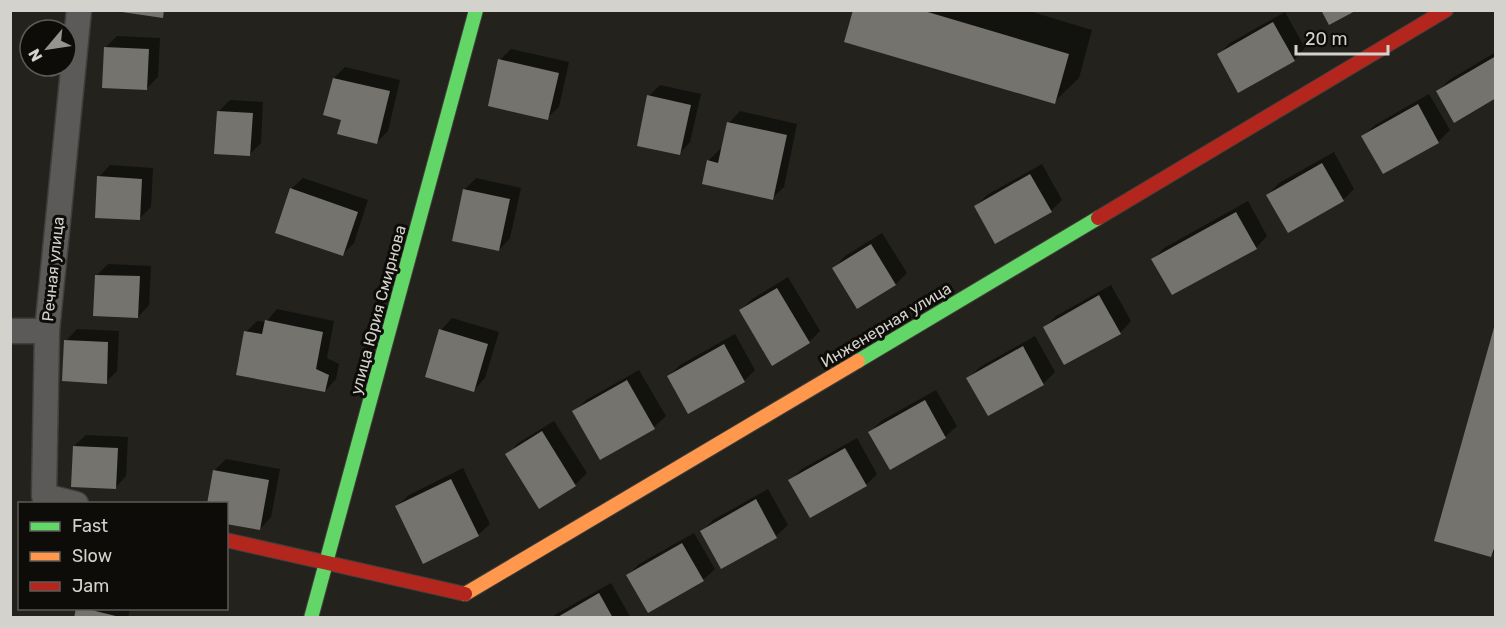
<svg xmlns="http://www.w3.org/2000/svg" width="1506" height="628" font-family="Rubik,sans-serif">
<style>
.shadow{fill:#0007}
.building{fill:#74736e}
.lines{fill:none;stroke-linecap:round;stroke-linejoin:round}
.street-casing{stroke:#403f3b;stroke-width:27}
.fast-casing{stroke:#403f3b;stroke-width:16}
.slow-casing{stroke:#403f3b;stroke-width:16}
.jam-casing{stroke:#403f3b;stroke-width:16}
.street{stroke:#5b5a58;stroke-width:24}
.fast{stroke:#63d668;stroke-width:14}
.slow{stroke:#ff974d;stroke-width:14}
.jam{stroke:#b3261e;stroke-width:14}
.labels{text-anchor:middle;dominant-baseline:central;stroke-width:6;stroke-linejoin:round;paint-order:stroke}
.street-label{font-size:16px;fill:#d4d2cd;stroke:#0d0c09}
</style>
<rect width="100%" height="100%" fill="#23221d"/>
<g class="shadow">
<polygon points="855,10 1026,10 1092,30 1079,78 1054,102"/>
<polygon points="1285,12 1305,48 1294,60 1219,54 1230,43"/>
<polygon points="117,36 160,38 158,77 146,89 106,47"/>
<polygon points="511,49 569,62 559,107 547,118 500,60"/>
<polygon points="1496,52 1496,97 1438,91 1449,80"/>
<polygon points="345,67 400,80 388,131 377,142 343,119 334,78"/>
<polygon points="660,85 701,94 690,142 679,154 649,96"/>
<polygon points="1429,94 1450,130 1438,142 1363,136 1375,125"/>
<polygon points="230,100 263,102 261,143 250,154 218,112"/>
<polygon points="740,111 797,124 784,187 772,198 708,161 720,149 723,150 729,123"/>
<polygon points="1334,152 1354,189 1343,200 1268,195 1279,183"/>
<polygon points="1042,164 1062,200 1051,211 976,206 987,195"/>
<polygon points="110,165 153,168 151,207 139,219 99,177"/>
<polygon points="303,178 368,200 354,243 343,254 291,189"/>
<polygon points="476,178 521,188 510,238 499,250 454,240 465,189"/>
<polygon points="1248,201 1267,236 1256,248 1153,259 1164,248"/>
<polygon points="882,233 907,273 896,284 858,307 834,268 845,256"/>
<polygon points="108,264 151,266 149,305 138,317 97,275"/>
<polygon points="788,277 820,331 809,342 741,310 752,299"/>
<polygon points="1111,285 1131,321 1120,333 1045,327 1056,316"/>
<polygon points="277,309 334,321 327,358 339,364 336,379 325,391 246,332 257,321 266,322"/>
<polygon points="452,318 499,332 485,378 474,390 441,330"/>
<polygon points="1496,328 1496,551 1491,556 1436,540"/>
<polygon points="77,329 119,331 117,371 106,382 66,341"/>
<polygon points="735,334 755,370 744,381 669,376 680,365"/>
<polygon points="1035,336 1055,372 1043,384 988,414 968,378 980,367"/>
<polygon points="639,370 666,416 654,427 601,458 574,412 586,400"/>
<polygon points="936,390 957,426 945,437 870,432 881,421"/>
<polygon points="554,421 587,473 575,485 540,507 507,455 518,443"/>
<polygon points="86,435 128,437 126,476 115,488 74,446"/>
<polygon points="857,438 877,474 866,485 790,480 802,469"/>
<polygon points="226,459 280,469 271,517 260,529 226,504 214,471"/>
<polygon points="463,468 490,524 478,535 397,506 409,495"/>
<polygon points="768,489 788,525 776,536 722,567 702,531 713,520"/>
<polygon points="694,533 715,569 703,580 628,575 639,564"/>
<polygon points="611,583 631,618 552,618 556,614"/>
<polygon points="77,608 130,608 128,618 76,618"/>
</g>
<g class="building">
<polygon points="108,10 164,10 163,18"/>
<polygon points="853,10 921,10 1069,54 1055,104 844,42"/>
<polygon points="1321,10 1357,10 1329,25"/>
<polygon points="1273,22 1295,61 1238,93 1217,54"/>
<polygon points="104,47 149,49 147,90 102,88"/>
<polygon points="1496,56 1496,98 1454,123 1436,91"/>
<polygon points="498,59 559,73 548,120 488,106"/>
<polygon points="333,78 390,91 377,144 337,134 341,120 323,115"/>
<polygon points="647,95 691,105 680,155 637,146"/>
<polygon points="1418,104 1439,143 1383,174 1361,136"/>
<polygon points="217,111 253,113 250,156 214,154"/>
<polygon points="727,122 787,135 773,200 702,184 707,160 718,163"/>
<polygon points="1322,163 1344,201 1288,233 1266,195"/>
<polygon points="1030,174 1052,212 995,244 974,206"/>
<polygon points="97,176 142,179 140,220 95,218"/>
<polygon points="290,188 358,212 343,256 275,233"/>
<polygon points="463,189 510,199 499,251 452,241"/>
<polygon points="1236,212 1257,249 1172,295 1151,259"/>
<polygon points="871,244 896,285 857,309 832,268"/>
<polygon points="95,275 140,276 138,318 93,316"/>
<polygon points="777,288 810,343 772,366 739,310"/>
<polygon points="1099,295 1121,334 1064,365 1043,327"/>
<polygon points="265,320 323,332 316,369 329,375 325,392 236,375 244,331 262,334"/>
<polygon points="1495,324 1496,543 1491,557 1434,541"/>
<polygon points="439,329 488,344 474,392 425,377"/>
<polygon points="64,340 108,342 107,384 62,381"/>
<polygon points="724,344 745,382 688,414 667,376"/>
<polygon points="1023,346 1044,385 988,416 966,378"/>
<polygon points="627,380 655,429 600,460 572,411"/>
<polygon points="925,400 946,438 890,470 868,432"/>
<polygon points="542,431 576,486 539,509 505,454"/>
<polygon points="73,446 118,448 116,489 71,487"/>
<polygon points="845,448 867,486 810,518 788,480"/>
<polygon points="213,470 269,480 260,530 226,524 226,504 207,504"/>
<polygon points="451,479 479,536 423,564 395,506"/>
<polygon points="756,499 777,538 721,569 700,531"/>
<polygon points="682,543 704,581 648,613 626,575"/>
<polygon points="599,593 613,618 556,618"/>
<polygon points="76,608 83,608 124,618 74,618"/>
</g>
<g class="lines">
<g class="street-casing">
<g id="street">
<polyline points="10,331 47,331"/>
<polyline points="76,504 44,496 47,331 79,10"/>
</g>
</g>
<g class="fast-casing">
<g id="fast">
<polyline points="858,361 1098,218"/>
<polyline points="311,618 476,10"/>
</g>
</g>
<g class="slow-casing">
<polyline id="slow" points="465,594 858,361"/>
</g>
<g class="jam-casing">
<g id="jam">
<polyline points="1098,218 1446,10"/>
<polyline points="226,540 465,594"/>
</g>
</g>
<use href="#street" class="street"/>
<use href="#fast" class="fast"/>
<use href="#slow" class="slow"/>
<use href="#jam" class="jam"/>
</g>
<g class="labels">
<g class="street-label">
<text transform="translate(53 269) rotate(-84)">Речная улица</text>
<text transform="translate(378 310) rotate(-75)">улица Юрия Смирнова</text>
<text transform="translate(886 325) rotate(-31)">Инженерная улица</text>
</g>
</g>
<rect width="1506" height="628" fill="none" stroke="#d4d2cd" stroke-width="24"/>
<rect x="18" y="502" width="210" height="108" fill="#0d0c09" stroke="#5d5b57" stroke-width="1.5"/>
<rect x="30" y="522" width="30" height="9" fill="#63d668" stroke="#5d5b57" stroke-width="1.5"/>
<text x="72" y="532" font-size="18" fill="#d4d2cd">Fast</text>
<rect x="30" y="552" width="30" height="9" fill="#ff974d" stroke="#5d5b57" stroke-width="1.5"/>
<text x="72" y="562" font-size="18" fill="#d4d2cd">Slow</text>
<rect x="30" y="582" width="30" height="9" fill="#b3261e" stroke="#5d5b57" stroke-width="1.5"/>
<text x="72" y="592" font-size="18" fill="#d4d2cd">Jam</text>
<g transform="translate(48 48) rotate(241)"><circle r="28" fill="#0d0c09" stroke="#5d5b57" stroke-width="1.5"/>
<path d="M0-4.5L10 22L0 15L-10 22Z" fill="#96948f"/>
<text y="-9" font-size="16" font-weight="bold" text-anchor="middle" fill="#d4d2cd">N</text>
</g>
<path d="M1296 45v9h92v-9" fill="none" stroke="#d4d2cd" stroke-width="3"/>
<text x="1305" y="45" font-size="18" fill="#d4d2cd" stroke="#0d0c09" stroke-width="4.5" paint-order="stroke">20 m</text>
</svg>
